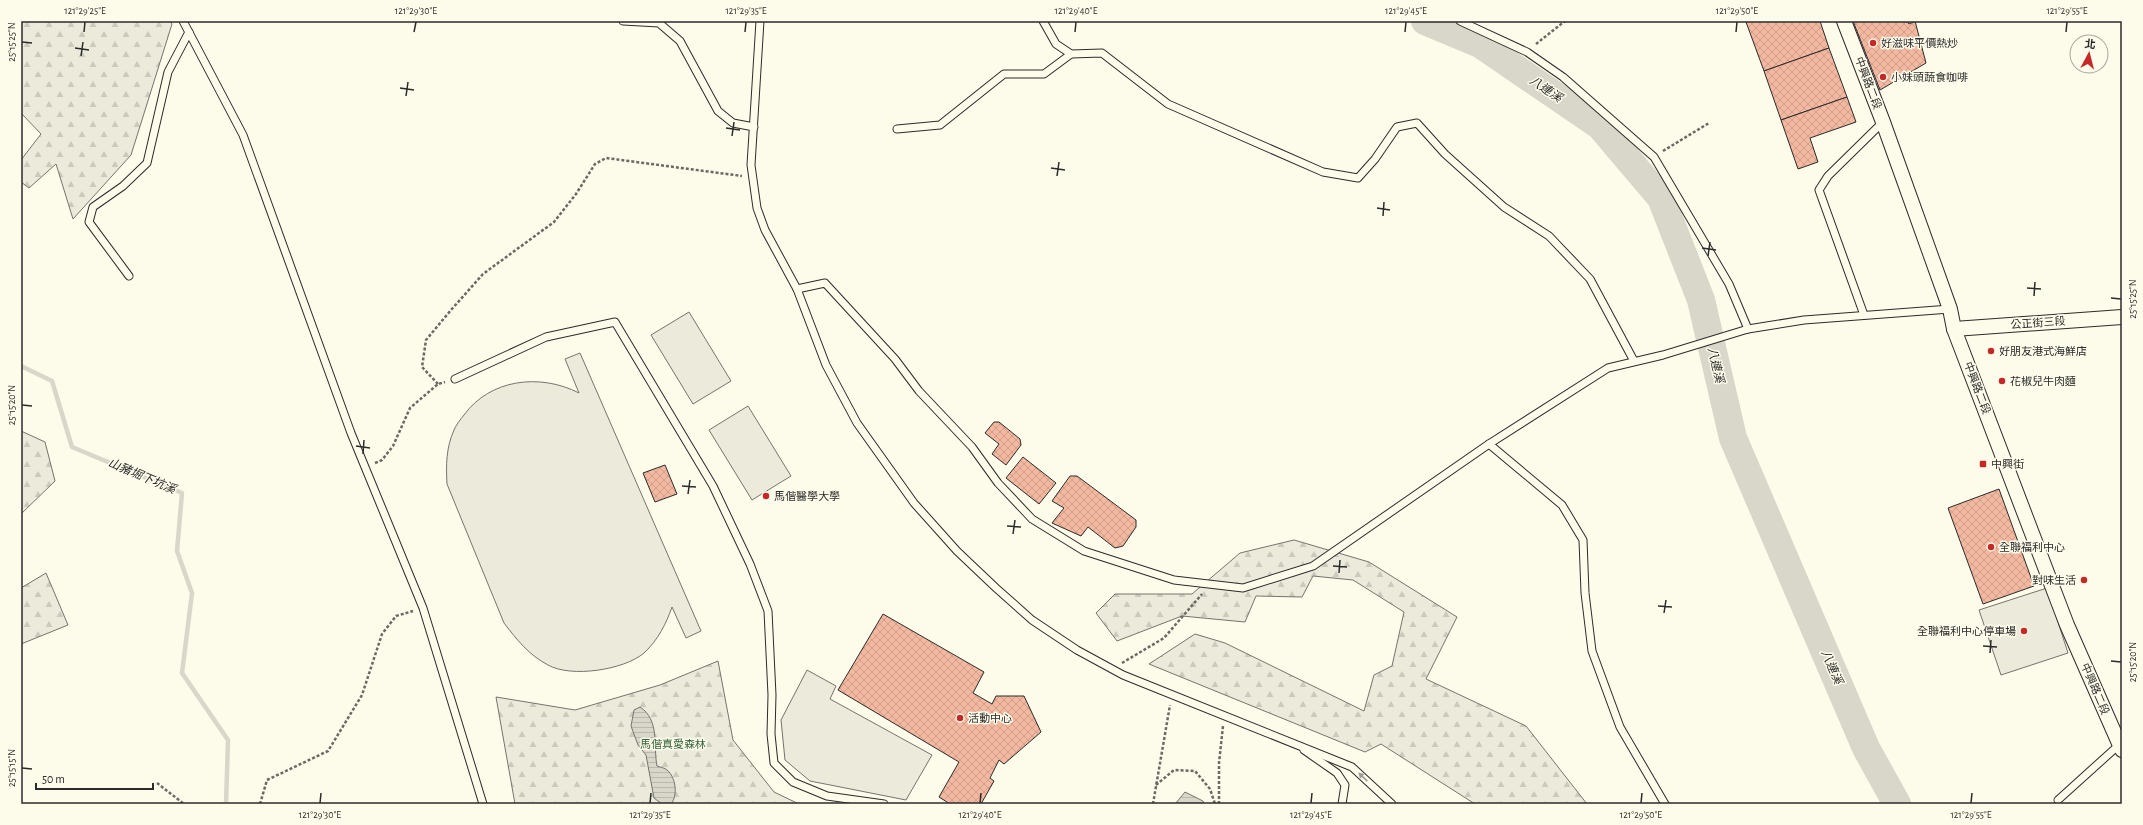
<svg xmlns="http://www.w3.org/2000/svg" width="2143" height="825" font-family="'Alegreya Sans','Noto Sans TC',sans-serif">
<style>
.green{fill:#ecebdb;stroke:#74746e}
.forest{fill:url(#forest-firs);stroke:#74746e}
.parking{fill:#eceadb;stroke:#74746e}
.water{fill:url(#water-rules);stroke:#74746e}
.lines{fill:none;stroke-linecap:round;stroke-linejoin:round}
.stream{stroke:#d8d7c9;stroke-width:4.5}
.river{stroke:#d8d7c9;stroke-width:28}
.building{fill:url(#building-cross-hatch);stroke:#2b2b2b}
.lane-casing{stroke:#2b2b2b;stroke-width:9}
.street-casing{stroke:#2b2b2b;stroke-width:16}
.path{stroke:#6a6964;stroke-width:2.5;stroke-dasharray:3 2;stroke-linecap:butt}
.lane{stroke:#fdfbea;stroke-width:7}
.street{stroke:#fdfbea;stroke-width:14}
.oneway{fill:#9e9d94}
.ticks{fill:none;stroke:#2b2b2b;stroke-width:1.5}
.poi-dot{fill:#c62828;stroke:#fdfbea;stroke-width:1.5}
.labels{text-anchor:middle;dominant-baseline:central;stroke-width:3;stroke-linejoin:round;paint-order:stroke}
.poi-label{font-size:11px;fill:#2b2b2b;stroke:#fdfbea;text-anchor:start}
.street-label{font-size:11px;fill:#2b2b2b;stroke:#fdfbea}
.park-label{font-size:11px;fill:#34623c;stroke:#fdfbea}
.water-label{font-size:12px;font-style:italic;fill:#2b2b2b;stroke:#fdfbea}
.neatline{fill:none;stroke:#2b2b2b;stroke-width:1.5}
.ticks-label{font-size:10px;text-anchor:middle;fill:#2b2b2b}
</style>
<defs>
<pattern id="forest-firs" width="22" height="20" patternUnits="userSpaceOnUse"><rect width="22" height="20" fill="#ecebdb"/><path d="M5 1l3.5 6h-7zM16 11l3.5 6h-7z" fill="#cbcabc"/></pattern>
<pattern id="water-rules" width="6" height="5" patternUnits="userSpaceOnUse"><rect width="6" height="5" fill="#d8d7c9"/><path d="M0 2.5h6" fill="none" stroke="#bab9ad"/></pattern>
<pattern id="building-cross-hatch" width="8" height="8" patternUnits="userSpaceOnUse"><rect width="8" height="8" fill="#f2b8a0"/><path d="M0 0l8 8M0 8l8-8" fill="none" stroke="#d09e8a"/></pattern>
</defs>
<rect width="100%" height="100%" fill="#fdfbea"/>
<g class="green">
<polygon points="689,312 731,381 693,404 651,335"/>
<path d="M580,353L701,631L686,638L672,607C666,624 658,640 644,653C624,670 571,678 548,665C529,655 517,640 504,623L447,484C446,465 446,448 454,430C456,425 460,420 464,415C490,379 540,373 579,393L565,359Z"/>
<polygon points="748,406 791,476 752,500 709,430"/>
</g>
<g class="forest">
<polygon points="21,21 170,21 172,24 131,155 73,219 56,164 29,188 21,182 21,160 41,134 21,113"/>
<polygon points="21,431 45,442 55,481 21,514"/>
<polygon points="1294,540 1369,562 1457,617 1426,679 1526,726 1587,804 1475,804 1381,744 1365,752 1149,664 1195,634 1225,643 1364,711 1374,675 1392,666 1404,612 1353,580 1313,576 1302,597 1256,596 1245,622 1182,616 1117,641 1096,613 1115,594 1192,594 1240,553"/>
<polygon points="46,573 68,625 21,644 21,588"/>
<polygon points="718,661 733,740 774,792 799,804 515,804 496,697 575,710 660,685"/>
</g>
<g class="parking">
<polygon points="2047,588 2068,653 2001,675 1979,610"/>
<polygon points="807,670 836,686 830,699 932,755 906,800 810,781 785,760 781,720"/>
</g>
<g class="water">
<path d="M640,707C660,720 653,746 657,766C660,767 665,768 667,770C676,777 678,796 671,804H662L654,798L646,755L638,745L631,726L634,710Z"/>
<polygon points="1185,792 1203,801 1204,804 1175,804"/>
</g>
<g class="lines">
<polyline class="stream" points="21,366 52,381 72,447 182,493 177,551 192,593 182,673 228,740 226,804"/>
<polyline class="river" points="1425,21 1480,44 1600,126 1661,198 1701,300 1733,438 1866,748 1897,804"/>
</g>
<g class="building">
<polygon points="1749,21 1820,21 1829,48 1764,71 1746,22"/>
<polygon points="1853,21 1907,21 1909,24 1915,21 1926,63 1880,90"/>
<polygon points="1829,48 1847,97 1781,120 1764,71"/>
<polygon points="1847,97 1856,122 1810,138 1818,162 1798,169 1781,120"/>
<polygon points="994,422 999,422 1020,439 1021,445 1006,465 992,454 999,444 985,433"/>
<polygon points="1023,457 1056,483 1039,504 1006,478"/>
<polygon points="665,465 677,494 655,502 643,473"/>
<polygon points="1070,476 1077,476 1136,520 1136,527 1123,546 1115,548 1088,527 1081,536 1052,523 1064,508 1052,501"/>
<polygon points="1999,489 2034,586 1983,604 1948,508"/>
<polygon points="883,614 984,672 973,693 992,704 996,696 1024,696 1041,732 1004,764 999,760 990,778 994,781 981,804 950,804 939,797 959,762 838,690"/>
</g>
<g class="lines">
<g class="lane-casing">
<g id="lane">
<polyline points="183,21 243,135 351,433 423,608 483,804"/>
<polyline points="623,21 659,23 680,41 718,111 733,123 754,127"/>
<polyline points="760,21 751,165 757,208 765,230 797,289 826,365 857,423 914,503 957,551 996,588 1032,620 1077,650 1123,675 1352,767 1392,804"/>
<polyline points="1043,21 1056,44 1071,54 1102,53 1168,104 1323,172 1358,178 1375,159 1397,127 1417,123 1445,154 1504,207 1549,236 1590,279 1634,361"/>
<polyline points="1460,21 1527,52 1563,77 1654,157 1729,284 1748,329"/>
<polyline points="897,129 940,125 1004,74 1044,74 1071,54"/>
<polyline points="129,276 89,222 93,207 123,186 147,163 168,72 189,32"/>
<polyline points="797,289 825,283 895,359 919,391 972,447 998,483 1032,519 1084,551 1174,580 1243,588 1313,566 1489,444 1608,368 1663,355 1748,329 1804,320 1950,309"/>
<polyline points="1864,315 1819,190 1828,176 1883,122"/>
<polyline points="455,379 546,337 615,322 713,486 750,564 768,611 772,695 771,734 774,763 793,782 827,796 884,804"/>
<polyline points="1489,444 1562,505 1583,540 1585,593 1592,651 1620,727 1665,804"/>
<polyline points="1304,750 1337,773 1345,785 1342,804"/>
<polyline points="2058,800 2120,744"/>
</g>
</g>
<g class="street-casing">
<g id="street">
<polyline points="1844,21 1883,122 1950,309 1954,329 2067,625 2122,750"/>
<polyline points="1954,329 2122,317"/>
</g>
</g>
<g class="path">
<polyline points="1536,44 1565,21"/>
<polyline points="1663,151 1709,123"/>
<polyline points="438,384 422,367 426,340 451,310 483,274 554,222 576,194 595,164 606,158 742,176"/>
<polyline points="375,463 382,460 393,446 410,408 438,384 445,382"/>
<polyline points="1122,663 1164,638 1202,594"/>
<polyline points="157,783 184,804"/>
<polyline points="1156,785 1174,770 1195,771 1210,789 1215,804"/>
<polyline points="260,804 267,780 328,751 362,695 382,634 396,616 413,611"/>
<polyline points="1153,804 1170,705"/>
<polyline points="1219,804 1219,763 1223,726"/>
</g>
<use href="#lane" class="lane"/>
<use href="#street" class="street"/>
</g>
<defs><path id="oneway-solid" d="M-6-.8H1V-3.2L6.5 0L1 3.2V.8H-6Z"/></defs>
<use class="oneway" href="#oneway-solid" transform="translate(1363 777) rotate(-137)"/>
<path class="ticks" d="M84,32L85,22M414,32L416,22M745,32L746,22M1075,32L1076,22M1405,32L1406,22M1736,32L1737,22M2066,32L2067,22M22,42L32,43M75,48L89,50M81,56L83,42M400,88L414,90M406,96L408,82M726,128L740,130M732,136L734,122M1051,168L1065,170M1057,176L1059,162M1377,208L1390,210M1383,216L1384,202M1702,248L1716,250M1708,256L1710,242M2027,288L2041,289M2034,296L2035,282M2111,298L2121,299M22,405L32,406M356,446L370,448M363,454L364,440M682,486L696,487M688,494L690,480M1007,526L1021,527M1013,534L1015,520M1333,566L1347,567M1339,573L1340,560M1658,606L1672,607M1664,613L1666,600M1983,646L1997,647M1990,653L1991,640M2111,661L2121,662M22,768L32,769M320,803L321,793M650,803L651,793M980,803L981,793M1311,803L1312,793M1641,803L1642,793M1971,803L1972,793"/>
<g class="poi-dot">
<circle cx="1873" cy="43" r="4"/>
<circle cx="1883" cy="77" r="4"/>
<circle cx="1991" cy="351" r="4"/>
<circle cx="2002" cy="381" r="4"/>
<rect x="1979" y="460" width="8" height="8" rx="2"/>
<circle cx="766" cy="496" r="4"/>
<circle cx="1991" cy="547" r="4"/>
<circle cx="2084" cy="580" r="4"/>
<circle cx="2024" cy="631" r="4"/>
<circle cx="960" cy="718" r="4"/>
</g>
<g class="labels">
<g class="poi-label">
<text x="1881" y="43">好滋味平價熱炒</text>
<text x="1891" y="77">小妹頭蔬食咖啡</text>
<text x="1999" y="351">好朋友港式海鮮店</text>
<text x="2010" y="381">花椒兒牛肉麵</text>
<text x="1991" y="464">中興街</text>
<text x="774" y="496">馬偕醫學大學</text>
<text x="1999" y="547">全聯福利中心</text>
<text x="2076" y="580" text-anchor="end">對味生活</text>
<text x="2016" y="631" text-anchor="end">全聯福利中心停車場</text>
<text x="968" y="718">活動中心</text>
</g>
<g class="street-label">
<text transform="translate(1868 83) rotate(69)">中興路二段</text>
<text transform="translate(2038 323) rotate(-4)">公正街三段</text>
<text transform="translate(1977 388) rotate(69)">中興路二段</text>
<text transform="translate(2095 689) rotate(67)">中興路二段</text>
</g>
<g class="park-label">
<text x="673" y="744">馬偕真愛森林</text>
</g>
<g class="water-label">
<text transform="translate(1546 89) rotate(34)">八連溪</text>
<text transform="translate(1716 365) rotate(77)">八連溪</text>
<text transform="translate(142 476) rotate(23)">山豬堀下坑溪</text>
<text transform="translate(1832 667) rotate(67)">八連溪</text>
</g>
</g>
<rect width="2143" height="825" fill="none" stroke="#fdfbea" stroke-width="44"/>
<g transform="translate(2089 54) rotate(7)"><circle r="19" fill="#fdfbea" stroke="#a9a89e"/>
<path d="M0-3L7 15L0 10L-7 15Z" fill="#c62828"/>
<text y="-6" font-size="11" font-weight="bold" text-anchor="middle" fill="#2b2b2b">北</text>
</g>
<path d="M36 783v6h117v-6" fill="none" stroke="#2b2b2b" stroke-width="2"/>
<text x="42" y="783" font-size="12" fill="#2b2b2b" stroke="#fdfbea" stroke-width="3" paint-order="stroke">50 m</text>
<rect x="22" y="22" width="2099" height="781" class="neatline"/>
<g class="ticks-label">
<text x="85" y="14">121°29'25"E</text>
<text x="416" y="14">121°29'30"E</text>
<text x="746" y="14">121°29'35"E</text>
<text x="1076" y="14">121°29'40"E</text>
<text x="1406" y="14">121°29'45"E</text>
<text x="1737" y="14">121°29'50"E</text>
<text x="2067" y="14">121°29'55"E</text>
<text transform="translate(11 42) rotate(-90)" y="4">25°15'25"N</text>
<text transform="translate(2132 299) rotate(-90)" y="4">25°15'25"N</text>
<text transform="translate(11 405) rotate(-90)" y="4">25°15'20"N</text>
<text transform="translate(2132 662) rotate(-90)" y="4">25°15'20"N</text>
<text transform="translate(11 768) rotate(-90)" y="4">25°15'15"N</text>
<text x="320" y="818">121°29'30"E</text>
<text x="650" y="818">121°29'35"E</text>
<text x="980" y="818">121°29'40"E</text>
<text x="1311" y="818">121°29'45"E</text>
<text x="1641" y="818">121°29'50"E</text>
<text x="1971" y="818">121°29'55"E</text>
</g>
</svg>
